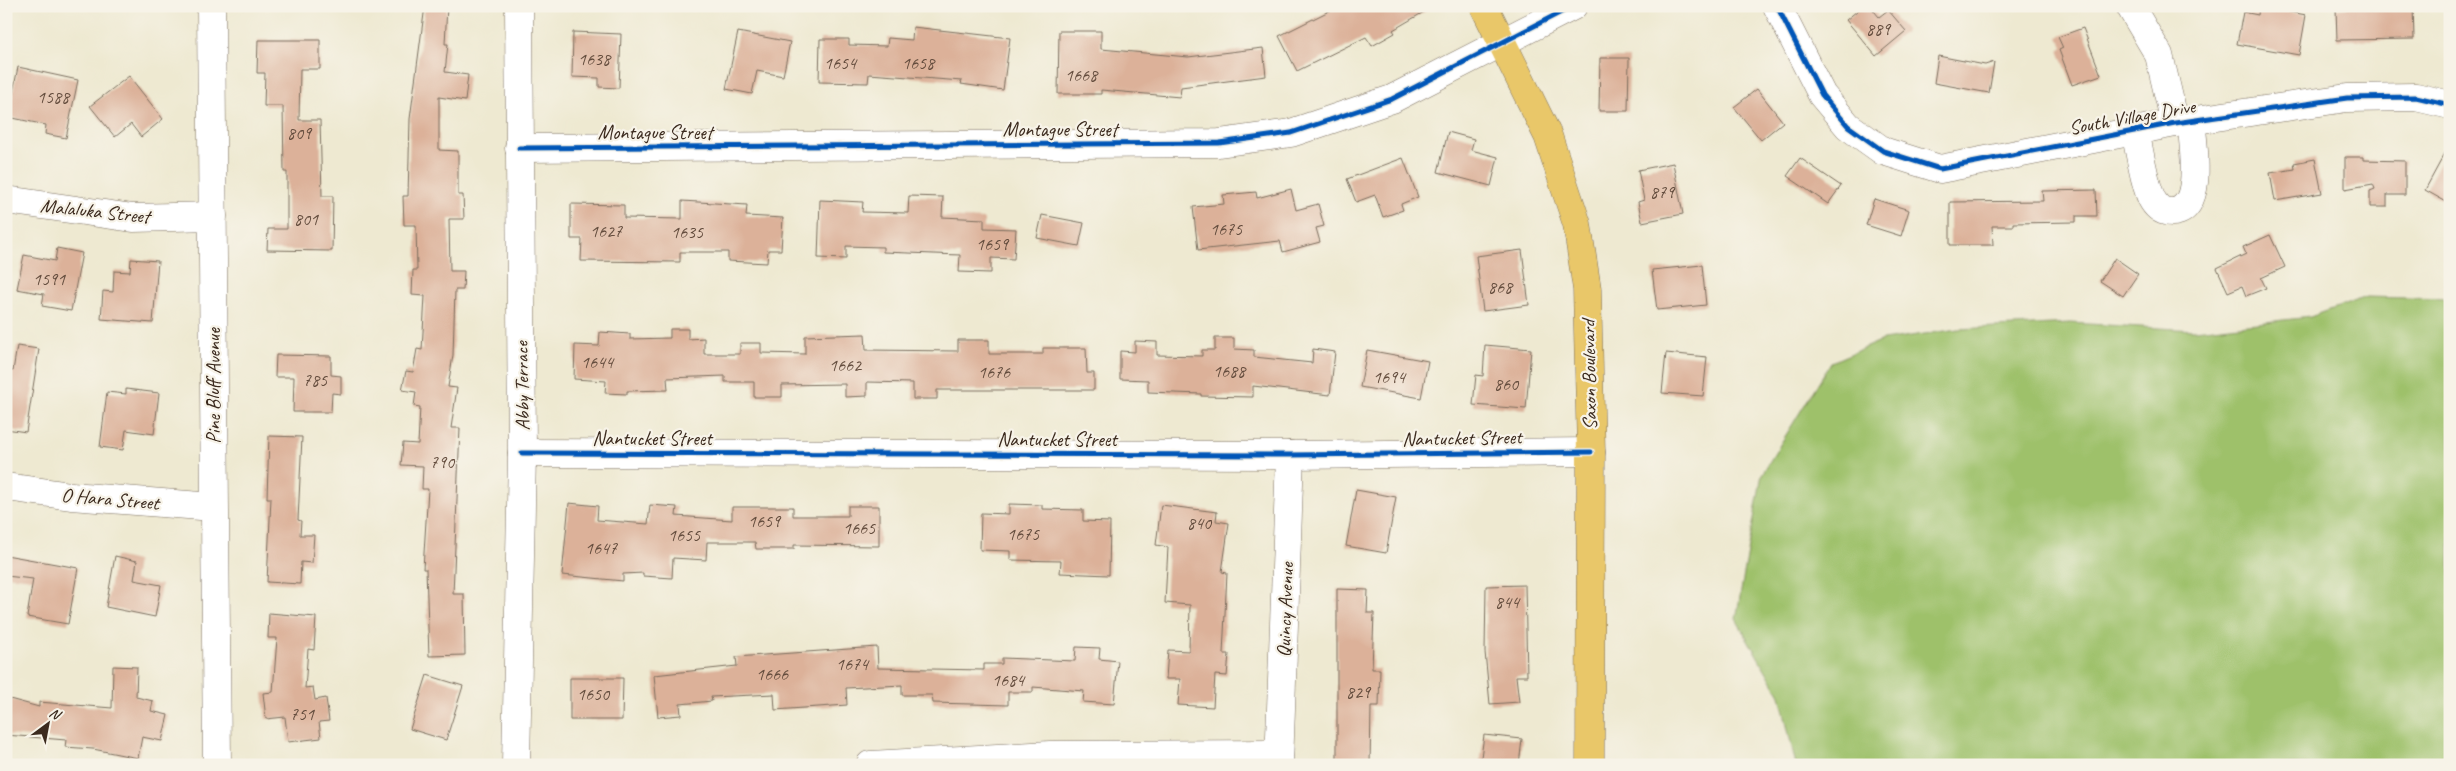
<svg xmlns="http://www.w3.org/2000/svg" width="2456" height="771" font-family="Caveat,sans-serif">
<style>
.green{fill:#9ec16a;stroke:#6c7644}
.building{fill:#dcb199}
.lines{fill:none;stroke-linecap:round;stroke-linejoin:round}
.minor-casing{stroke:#7a6d5d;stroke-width:29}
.major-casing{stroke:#7a6d5d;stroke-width:29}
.minor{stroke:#fff;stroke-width:28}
.major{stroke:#e9c769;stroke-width:28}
.cycleway-casing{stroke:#f7f3e8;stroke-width:8}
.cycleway{stroke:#0057b8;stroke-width:5}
.labels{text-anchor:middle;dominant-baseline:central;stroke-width:4.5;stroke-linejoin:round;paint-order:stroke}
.number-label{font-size:18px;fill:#634c3d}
.street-label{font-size:20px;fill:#3b2a1e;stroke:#f7f3e8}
</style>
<rect width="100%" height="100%" fill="#f7f3e8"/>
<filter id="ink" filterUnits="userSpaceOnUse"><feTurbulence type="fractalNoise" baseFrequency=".02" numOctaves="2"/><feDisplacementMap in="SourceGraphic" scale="10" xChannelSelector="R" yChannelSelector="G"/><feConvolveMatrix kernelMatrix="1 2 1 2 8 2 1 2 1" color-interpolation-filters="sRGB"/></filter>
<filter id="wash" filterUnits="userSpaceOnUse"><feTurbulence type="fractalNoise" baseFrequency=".0096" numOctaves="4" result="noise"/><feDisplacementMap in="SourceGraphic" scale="20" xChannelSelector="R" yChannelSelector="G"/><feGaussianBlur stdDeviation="1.12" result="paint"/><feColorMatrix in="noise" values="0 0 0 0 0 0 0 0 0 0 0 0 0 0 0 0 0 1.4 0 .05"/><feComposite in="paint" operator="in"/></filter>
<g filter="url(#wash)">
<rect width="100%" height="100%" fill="#eee9d1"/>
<polygon class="green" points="2366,297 2450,299 2450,765 1796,765 1780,695 1736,619 1762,474 1831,362 1883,340 1959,329 2070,323 2195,330 2310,317"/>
<g id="blocks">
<g class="building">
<polygon points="425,6 447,6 445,44 448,44 445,72 468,75 465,101 439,97 439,150 458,151 458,195 463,195 464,219 449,219 450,271 464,271 463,290 455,290 453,355 448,387 457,388 451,428 460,428 453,594 464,594 465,655 429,656 426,569 423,569 428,489 422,489 423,466 401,465 403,443 418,444 420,407 414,406 416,392 402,390 406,371 413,372 417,349 422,350 425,296 412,295 413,270 417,270 416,225 404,225 403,196 408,196 410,119"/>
<polygon points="1339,6 1434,6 1393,30 1395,33 1372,46 1366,37 1297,71 1279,36"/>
<polygon points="1863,6 1870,6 1879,17 1888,10 1906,31 1876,56 1846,20"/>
<polygon points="2259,6 2306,15 2299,55 2237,44 2243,12 2258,15"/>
<polygon points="2355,6 2413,6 2414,39 2337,40 2336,8"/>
<polygon points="913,27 1010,38 1003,90 961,84 962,81 869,74 868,83 819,82 820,39 849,39 849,45 887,46 888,38 912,40"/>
<polygon points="2083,28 2101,75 2072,85 2059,50 2063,48 2058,37"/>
<polygon points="1059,31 1101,31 1101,49 1188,57 1263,48 1266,76 1181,87 1180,97 1101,90 1101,94 1058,94"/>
<polygon points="573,32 621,34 619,88 599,87 599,78 572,77"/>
<polygon points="738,32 790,42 783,76 757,71 752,94 726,89"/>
<polygon points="258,40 320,40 320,69 300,69 299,120 320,120 322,196 333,196 332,251 267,250 268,229 287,229 287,172 284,172 283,106 264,106 265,73 257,73"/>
<polygon points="1938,56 1985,65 1994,62 1989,93 1934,83"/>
<polygon points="1600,58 1629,58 1628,111 1599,111"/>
<polygon points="18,67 78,80 66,138 45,134 46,125 8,117"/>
<polygon points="129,76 163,119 141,137 131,124 115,137 90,106"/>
<polygon points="1757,89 1783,122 1761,140 1734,107"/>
<polygon points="1448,132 1474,139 1471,150 1498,157 1491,186 1438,172"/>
<polygon points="2450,144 2450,204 2425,190"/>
<polygon points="2345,157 2363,157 2363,160 2405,161 2405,195 2387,195 2387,207 2370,207 2370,191 2375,189 2373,184 2345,189"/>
<polygon points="1403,158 1418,197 1401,204 1403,210 1383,217 1375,195 1356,202 1347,179"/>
<polygon points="1800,158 1841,186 1828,204 1787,176"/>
<polygon points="2315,159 2322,193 2275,201 2270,173 2295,169 2294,163"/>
<polygon points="1673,163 1683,214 1642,222 1638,202 1644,200 1638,170"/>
<polygon points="1291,189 1296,210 1318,204 1324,226 1316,228 1320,242 1283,252 1280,241 1198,250 1193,207 1224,204 1223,195 1256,192 1257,198"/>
<polygon points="2096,190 2097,216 2076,216 2076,222 2013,223 2013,226 1992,226 1993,245 1950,245 1950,202 2043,201 2042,191"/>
<polygon points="909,196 943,197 942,217 984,219 984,228 1016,229 1014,259 991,258 991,273 959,272 960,255 883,252 883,247 846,246 846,259 818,258 820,200 863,202 862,212 908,213"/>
<polygon points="1874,199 1909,210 1901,236 1866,225"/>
<polygon points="682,201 747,205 746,216 783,218 781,250 768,250 767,263 728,261 728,252 680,252 680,262 581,261 582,239 571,239 571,204 624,205 624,218 682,219"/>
<polygon points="1042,215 1084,223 1079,246 1037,238"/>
<polygon points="2270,235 2285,267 2261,278 2266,288 2246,296 2242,286 2228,292 2217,268 2246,254 2243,247"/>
<polygon points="57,248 82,253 71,311 42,306 44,294 17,289 24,255 55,261"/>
<polygon points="1522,250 1529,305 1483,311 1476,256"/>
<polygon points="2115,258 2138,274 2123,296 2100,281"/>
<polygon points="131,259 158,261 153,323 101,319 103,291 113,292 114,271 130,272"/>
<polygon points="1702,265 1706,305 1657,310 1652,270"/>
<polygon points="670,329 688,329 688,339 704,338 704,354 740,354 740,343 761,343 761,353 805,354 805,336 865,334 866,350 958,351 958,340 989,340 989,354 1043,354 1043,348 1086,348 1087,373 1094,373 1094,390 937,390 937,399 913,399 913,383 867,382 867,396 845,397 845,384 782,385 782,397 754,397 754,382 725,382 725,376 667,378 668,390 627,391 627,394 605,393 606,381 574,379 575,345 599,346 600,332 630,334 630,339 670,338"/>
<polygon points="1215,338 1234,338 1234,349 1254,350 1254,357 1312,363 1313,349 1335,352 1330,395 1253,386 1253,397 1201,396 1201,394 1148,392 1148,380 1120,379 1120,351 1135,352 1135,341 1157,342 1157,355 1202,356 1202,350 1215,350"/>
<polygon points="1485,345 1531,349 1526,409 1473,405 1476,375 1483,376"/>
<polygon points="17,346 39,349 26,432 6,429 6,370 13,371"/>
<polygon points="1367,350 1428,361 1421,398 1360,387"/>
<polygon points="1666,353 1707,357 1703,396 1662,393"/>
<polygon points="276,355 331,356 331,375 341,376 341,394 332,393 331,412 293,412 294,377 275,377"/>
<polygon points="126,389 159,393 154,434 126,430 123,450 100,447 107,392 126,394"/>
<polygon points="269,436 302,437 298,520 301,521 300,535 314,535 312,563 301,562 300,584 267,582 271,498 267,498"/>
<polygon points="1356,490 1396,497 1386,553 1346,546"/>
<polygon points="569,503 598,506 597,520 648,524 650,505 677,507 676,516 732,520 732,507 793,507 793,516 848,516 848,506 879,506 879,546 794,545 794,549 756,549 755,542 707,542 706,560 673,558 672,578 643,576 643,573 623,574 623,581 562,575"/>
<polygon points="1009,504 1042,505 1042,509 1083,510 1083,521 1110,522 1109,575 1060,573 1061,561 1010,560 1010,551 980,550 981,513 1009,514"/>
<polygon points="1161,505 1217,512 1216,521 1229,523 1222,572 1227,573 1223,654 1229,654 1227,676 1215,675 1213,707 1178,705 1180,679 1166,679 1168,650 1189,651 1190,605 1165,603 1168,547 1156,545"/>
<polygon points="6,555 78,568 68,624 27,617 33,579 6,576"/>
<polygon points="115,556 137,561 134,580 161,585 155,617 106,607"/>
<polygon points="1525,585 1527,676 1516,676 1519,702 1490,704 1485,652 1486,586"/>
<polygon points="1337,589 1368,590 1367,613 1374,613 1372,669 1380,669 1379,706 1371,706 1370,765 1337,765"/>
<polygon points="269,613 316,617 314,650 308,649 305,688 313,687 315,700 326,698 329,721 319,722 321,738 288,742 285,717 266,719 263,693 273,692 277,638 268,638"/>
<polygon points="877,647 878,668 984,670 984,664 1002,664 1002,658 1075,661 1076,647 1100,648 1099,659 1118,661 1114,704 1083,702 1084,691 1033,687 1033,692 1008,692 1008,705 933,703 932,695 902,695 902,685 846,688 847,705 775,710 774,694 711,697 712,701 680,704 681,715 658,717 654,675 737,666 736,657"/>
<polygon points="113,666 137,667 136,697 153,701 151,711 168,715 162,741 142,737 138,758 93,749 65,747 66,740 6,735 6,698 39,707 39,702 112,708"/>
<polygon points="427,675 463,686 446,740 410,729"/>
<polygon points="570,678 623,678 622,720 570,720"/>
<polygon points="1484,735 1522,739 1519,765 1480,765"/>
</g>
</g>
</g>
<g filter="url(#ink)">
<use href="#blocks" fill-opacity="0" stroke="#7a6d5d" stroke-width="1"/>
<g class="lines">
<g class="minor-casing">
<g id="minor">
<polyline points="211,6 217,765"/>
<polyline points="1777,6 1822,95 1848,126 1883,151 1940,169 2175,123 2347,98 2416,97 2450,105"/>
<polyline points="2130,6 2159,55 2175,123"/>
<path d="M2135,131C2139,148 2145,188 2153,201C2158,209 2163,212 2172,212C2205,211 2193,143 2191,120"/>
<polyline points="519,148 1219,143 1291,133 1392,99 1573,6"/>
<polyline points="6,200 133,218 213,216"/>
<polyline points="522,453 1290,455 1591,452"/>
<polyline points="6,487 71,496 214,507"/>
<polyline points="516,765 522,453 519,6"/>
<polyline points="870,765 1050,755 1279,754"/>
<polyline points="1279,765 1290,455"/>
</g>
</g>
<g class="major-casing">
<polyline id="major" points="1484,6 1548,136 1577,224 1587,289 1591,452 1590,765"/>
</g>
<use href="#minor" class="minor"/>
<use href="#major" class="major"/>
<g class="cycleway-casing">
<g id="cycleway">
<polyline points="1777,6 1822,95 1848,126 1883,151 1940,169 2175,123 2347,98 2416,97 2450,105"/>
<polyline points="519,148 1219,143 1291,133 1392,99 1573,6"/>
<polyline points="522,453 1290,455 1591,452"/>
</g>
</g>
<use href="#cycleway" class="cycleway"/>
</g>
</g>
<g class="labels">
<g class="number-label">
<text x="1878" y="29">889</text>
<text x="594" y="59">1638</text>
<text x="840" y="63">1654</text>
<text x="918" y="63">1658</text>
<text x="1081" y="75">1668</text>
<text x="53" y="97">1588</text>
<text x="299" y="133">809</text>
<text x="1662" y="192">879</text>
<text x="306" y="219">801</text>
<text x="1226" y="229">1675</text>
<text x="606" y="231">1627</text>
<text x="687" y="232">1635</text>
<text x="992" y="244">1659</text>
<text x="49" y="279">1591</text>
<text x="1500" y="287">868</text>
<text x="597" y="362">1644</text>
<text x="845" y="365">1662</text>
<text x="1229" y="371">1688</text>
<text x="994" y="372">1676</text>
<text x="1389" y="377">1694</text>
<text x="315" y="380">785</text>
<text x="1506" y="384">860</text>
<text x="442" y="462">790</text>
<text x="764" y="521">1659</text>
<text x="1199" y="523">840</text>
<text x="859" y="528">1665</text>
<text x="1023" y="534">1675</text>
<text x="684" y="535">1655</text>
<text x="601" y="548">1647</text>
<text x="1507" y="602">844</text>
<text x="852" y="664">1674</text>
<text x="772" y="674">1666</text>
<text x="1008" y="680">1684</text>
<text x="1358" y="692">829</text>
<text x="593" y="694">1650</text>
<text x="302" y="714">751</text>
</g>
<g class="street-label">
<text transform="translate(2132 117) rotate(-10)">South Village Drive</text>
<text x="1060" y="129">Montague Street</text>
<text x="655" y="132">Montague Street</text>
<text transform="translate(95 211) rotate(6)">Malaluka Street</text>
<text transform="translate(1589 375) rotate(-91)">Saxon Boulevard</text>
<text transform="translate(213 386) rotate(-90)">Pine Bluff Avenue</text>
<text transform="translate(522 386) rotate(-91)">Abby Terrace</text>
<text x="652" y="438">Nantucket Street</text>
<text transform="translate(1462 438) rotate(-1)">Nantucket Street</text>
<text x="1057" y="439">Nantucket Street</text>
<text transform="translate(110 499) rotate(5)">O Hara Street</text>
<text transform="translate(1285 610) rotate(-88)">Quincy Avenue</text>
</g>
</g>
<rect width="2456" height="771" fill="none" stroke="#f7f3e8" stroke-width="25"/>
<g transform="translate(48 724) rotate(32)" stroke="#f7f3e8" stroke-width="4" paint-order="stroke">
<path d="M0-4L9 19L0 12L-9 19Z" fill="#3b2a1e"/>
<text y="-8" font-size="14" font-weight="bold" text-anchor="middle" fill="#3b2a1e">N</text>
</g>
</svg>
